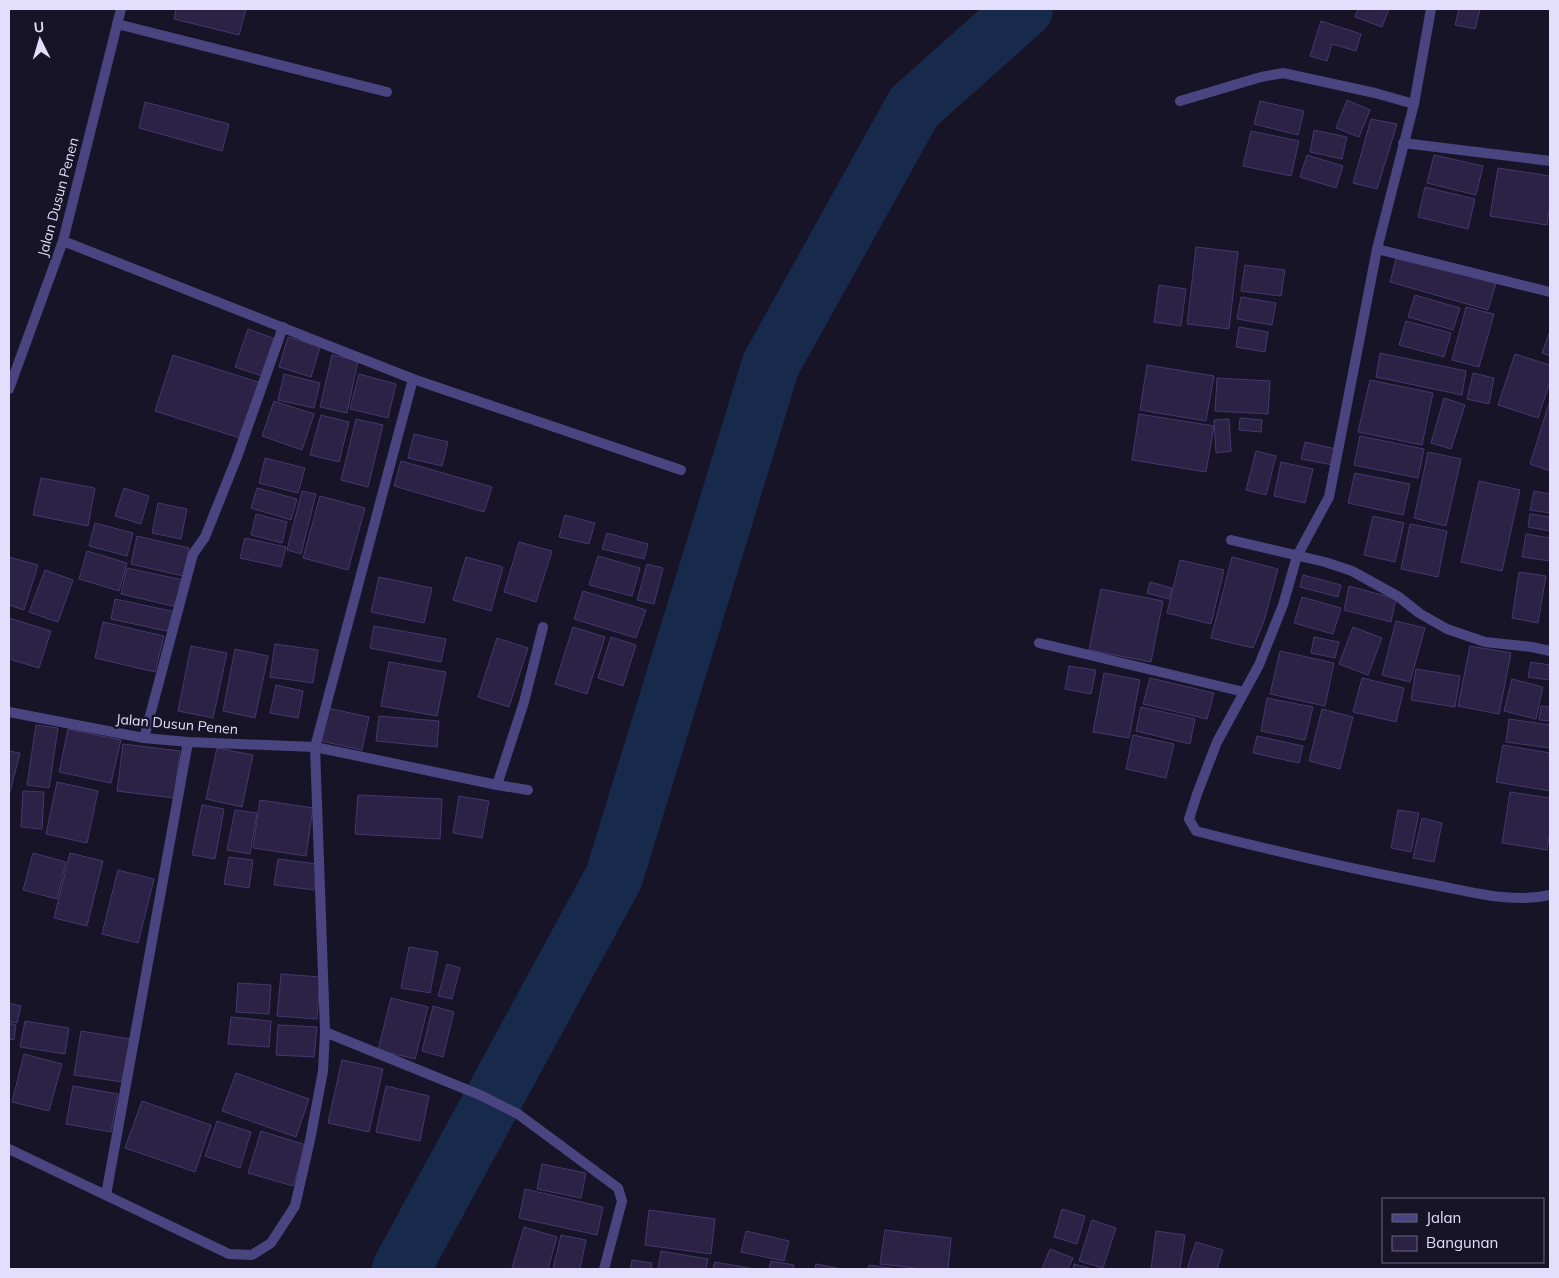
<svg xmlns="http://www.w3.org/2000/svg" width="1559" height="1278" font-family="Mulish,sans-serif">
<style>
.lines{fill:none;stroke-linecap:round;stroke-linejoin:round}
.river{stroke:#182a4c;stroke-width:58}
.building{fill:#2b2246;stroke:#45376f}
.service{stroke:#4a4580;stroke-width:10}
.minor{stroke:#4a4580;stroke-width:10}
.labels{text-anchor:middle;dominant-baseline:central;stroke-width:5;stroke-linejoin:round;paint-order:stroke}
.street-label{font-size:14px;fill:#e3defb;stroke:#181427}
</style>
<rect width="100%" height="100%" fill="#181427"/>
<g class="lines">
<polyline class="river" points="401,1269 614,877 771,364 914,107 1024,9"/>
</g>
<g class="building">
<polygon points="176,9 246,9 239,35 174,19"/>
<polygon points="1358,9 1389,9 1382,27 1355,17"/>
<polygon points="1459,9 1480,9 1475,29 1455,25"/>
<polygon points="1321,21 1361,34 1356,51 1332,44 1327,61 1310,56"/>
<polygon points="1347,100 1370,110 1359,137 1336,128"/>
<polygon points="1260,101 1304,111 1298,135 1254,124"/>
<polygon points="145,102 229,124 222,151 139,128"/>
<polygon points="1371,119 1397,124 1377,189 1353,183"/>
<polygon points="1314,130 1347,137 1342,159 1310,152"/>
<polygon points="1251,131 1299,141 1291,176 1243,166"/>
<polygon points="1307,155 1343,166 1336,188 1300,177"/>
<polygon points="1434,155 1483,166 1476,195 1427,183"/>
<polygon points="1498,168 1550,176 1550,204 1547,225 1490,216"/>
<polygon points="1425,187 1475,199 1468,229 1418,217"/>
<polygon points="1196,247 1238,252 1229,329 1187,324"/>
<polygon points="1397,255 1496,283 1488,310 1390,282"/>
<polygon points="1245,265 1285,270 1281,296 1241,291"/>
<polygon points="1159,285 1186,289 1181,326 1154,322"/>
<polygon points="1415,295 1460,308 1453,330 1408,317"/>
<polygon points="1241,297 1276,303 1272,325 1237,319"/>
<polygon points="1466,307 1494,314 1479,367 1452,360"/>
<polygon points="1406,321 1451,333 1444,357 1399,345"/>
<polygon points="1239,327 1268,332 1265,352 1236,347"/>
<polygon points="248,329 276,339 262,376 235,367"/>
<polygon points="1550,331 1550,356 1542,353"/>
<polygon points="288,337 320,347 311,377 279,367"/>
<polygon points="1380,353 1466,371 1462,395 1376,377"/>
<polygon points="1515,354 1550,365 1550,382 1538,418 1498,405"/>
<polygon points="173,355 261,383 243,439 155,411"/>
<polygon points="332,355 358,361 347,413 320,407"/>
<polygon points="1147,365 1214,376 1206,421 1140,410"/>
<polygon points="1473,373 1494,378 1489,404 1467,399"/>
<polygon points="284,374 320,383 314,408 278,400"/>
<polygon points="359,374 396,384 388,418 350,409"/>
<polygon points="1217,378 1270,381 1268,414 1215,411"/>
<polygon points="1370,380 1433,393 1422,445 1358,432"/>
<polygon points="1444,398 1465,405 1451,449 1431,443"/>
<polygon points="1550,400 1550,471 1530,464"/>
<polygon points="274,401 314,414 302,450 262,436"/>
<polygon points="1139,414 1214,426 1206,472 1132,460"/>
<polygon points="321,415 349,422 339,462 310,455"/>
<polygon points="1240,418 1262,420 1261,432 1239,430"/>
<polygon points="356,419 383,425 368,487 341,480"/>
<polygon points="1229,419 1231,451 1216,453 1214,420"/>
<polygon points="414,434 448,442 442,466 408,458"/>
<polygon points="1360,436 1424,449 1418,478 1354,465"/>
<polygon points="1305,442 1336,449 1333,465 1301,459"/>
<polygon points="1256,451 1276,456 1266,495 1246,490"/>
<polygon points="1428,452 1461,459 1446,526 1414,518"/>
<polygon points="265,458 305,468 298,493 259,483"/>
<polygon points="401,461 492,487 484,512 394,486"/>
<polygon points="1281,462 1313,469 1305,503 1274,496"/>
<polygon points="1355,473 1410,484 1403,515 1348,503"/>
<polygon points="41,478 95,488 88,526 33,515"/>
<polygon points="1479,481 1520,490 1502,571 1461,562"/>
<polygon points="124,488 149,496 141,524 115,516"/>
<polygon points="257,488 297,499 291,520 251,508"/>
<polygon points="302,491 316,494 301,554 287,550"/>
<polygon points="1534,491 1550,494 1550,513 1530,510"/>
<polygon points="320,496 365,508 348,570 303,558"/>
<polygon points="158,503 187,509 181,539 152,533"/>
<polygon points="256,514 287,522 282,543 251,535"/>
<polygon points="1530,514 1550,517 1550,531 1528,527"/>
<polygon points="565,515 595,523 589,544 559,537"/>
<polygon points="1373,516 1404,523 1395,562 1364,555"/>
<polygon points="95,523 133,533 127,556 89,546"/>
<polygon points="1410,524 1447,531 1438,577 1401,569"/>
<polygon points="607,533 648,544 644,559 602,549"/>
<polygon points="1526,534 1550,538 1550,561 1522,557"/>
<polygon points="137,536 189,548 183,576 131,564"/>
<polygon points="245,538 286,547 281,567 240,558"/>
<polygon points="519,542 552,551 536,602 504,592"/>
<polygon points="87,551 127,563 119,591 79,579"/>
<polygon points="598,556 640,568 632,596 589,585"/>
<polygon points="9,557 38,565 24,610 9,605"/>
<polygon points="466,557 503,567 491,611 453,600"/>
<polygon points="1232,557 1278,569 1264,621 1253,648 1211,638"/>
<polygon points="1180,560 1224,570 1211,624 1167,613"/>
<polygon points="647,564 663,568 654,604 637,600"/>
<polygon points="127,568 183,580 177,607 121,594"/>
<polygon points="45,570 73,580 58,622 29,612"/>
<polygon points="1519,572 1546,576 1538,623 1512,618"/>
<polygon points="1303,575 1341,585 1338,597 1300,587"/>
<polygon points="379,577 432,588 424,623 371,612"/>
<polygon points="1150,582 1172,588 1169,599 1147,593"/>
<polygon points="1349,586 1396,599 1391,622 1344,610"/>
<polygon points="1101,589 1163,601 1151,662 1089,650"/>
<polygon points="583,591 646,610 636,638 574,619"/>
<polygon points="1302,597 1341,608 1333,634 1294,623"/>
<polygon points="115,599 176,612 171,632 111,619"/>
<polygon points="9,618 51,631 39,668 9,659"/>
<polygon points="1396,621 1425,628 1410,682 1382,675"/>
<polygon points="103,622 164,636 155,672 95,658"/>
<polygon points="374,626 446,639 441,662 370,648"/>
<polygon points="573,627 605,637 587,694 555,684"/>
<polygon points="1353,627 1382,638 1368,675 1339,664"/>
<polygon points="611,637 636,645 623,686 598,678"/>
<polygon points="1314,637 1339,642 1335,658 1311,653"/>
<polygon points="497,638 528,648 509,707 478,697"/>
<polygon points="275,644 318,650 313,683 270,677"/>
<polygon points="191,646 227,653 213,718 178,711"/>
<polygon points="1470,646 1511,653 1499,714 1458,706"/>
<polygon points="235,649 268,656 255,718 223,711"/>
<polygon points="1280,651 1334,663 1325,706 1270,694"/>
<polygon points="389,662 446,672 437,716 381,706"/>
<polygon points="1531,662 1550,665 1550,680 1528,677"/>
<polygon points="1069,666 1096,670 1091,694 1065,689"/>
<polygon points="1416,669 1460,676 1455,707 1411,700"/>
<polygon points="1104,673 1140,680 1129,738 1093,732"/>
<polygon points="1150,678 1214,693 1207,719 1143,704"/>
<polygon points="1362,678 1404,688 1396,722 1353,712"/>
<polygon points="1512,679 1543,687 1536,719 1504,711"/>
<polygon points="276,685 303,691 298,718 270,713"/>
<polygon points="1267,698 1313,707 1305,740 1261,731"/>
<polygon points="1541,706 1550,707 1550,721 1539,720"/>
<polygon points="1141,707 1195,719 1190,744 1136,731"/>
<polygon points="328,708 369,717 362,750 321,741"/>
<polygon points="1322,709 1353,717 1340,769 1309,761"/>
<polygon points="379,716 439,721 437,747 376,741"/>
<polygon points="1509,719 1550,725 1550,748 1506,742"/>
<polygon points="36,725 58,728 49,788 27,785"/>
<polygon points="68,729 121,740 111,783 59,772"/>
<polygon points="1133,735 1174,744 1166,778 1126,769"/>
<polygon points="1257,736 1303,746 1299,763 1253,753"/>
<polygon points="123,744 180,751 174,798 117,791"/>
<polygon points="1503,745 1550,753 1550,791 1496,782"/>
<polygon points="217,748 253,755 242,807 206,799"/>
<polygon points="9,751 20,753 10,792 9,792"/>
<polygon points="57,782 98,791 87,843 46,834"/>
<polygon points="23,791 44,792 42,829 21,827"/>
<polygon points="1510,792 1550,798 1550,830 1547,850 1502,843"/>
<polygon points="358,795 442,799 440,839 355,834"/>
<polygon points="459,796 489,801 482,838 453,833"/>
<polygon points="260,800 313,808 306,856 253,848"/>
<polygon points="202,805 224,809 215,859 192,855"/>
<polygon points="235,810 257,813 250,854 227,850"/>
<polygon points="1398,810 1419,813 1411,852 1391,848"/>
<polygon points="1422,818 1442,823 1434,862 1413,858"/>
<polygon points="33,853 66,862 57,899 23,890"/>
<polygon points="70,853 103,861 87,926 54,918"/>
<polygon points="229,857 253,860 249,888 224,884"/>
<polygon points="278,859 318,864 314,890 274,885"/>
<polygon points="118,870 154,879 138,943 102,934"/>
<polygon points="409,947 438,952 430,993 401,988"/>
<polygon points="447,964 460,968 452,999 438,996"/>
<polygon points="281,974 320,977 317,1019 277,1016"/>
<polygon points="238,983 271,985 269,1014 236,1012"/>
<polygon points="391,998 428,1007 415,1059 378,1050"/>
<polygon points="9,1003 21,1006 17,1023 9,1021"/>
<polygon points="433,1006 454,1012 443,1057 422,1051"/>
<polygon points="231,1017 271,1021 269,1047 228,1044"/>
<polygon points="25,1021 69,1028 65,1054 20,1047"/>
<polygon points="9,1023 16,1025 14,1040 9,1039"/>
<polygon points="278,1025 317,1027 314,1057 276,1055"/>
<polygon points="81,1031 130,1039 123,1082 74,1075"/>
<polygon points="24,1054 62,1064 49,1111 12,1102"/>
<polygon points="342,1060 383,1069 369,1132 328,1123"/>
<polygon points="236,1073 309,1099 296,1137 222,1111"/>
<polygon points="73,1086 118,1094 111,1132 66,1124"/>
<polygon points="386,1086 429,1096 420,1141 376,1132"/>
<polygon points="142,1101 211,1125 195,1172 125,1148"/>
<polygon points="217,1121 251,1132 240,1168 205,1156"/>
<polygon points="261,1131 306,1145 293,1186 248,1173"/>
<polygon points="542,1164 586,1173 581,1198 537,1189"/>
<polygon points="525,1189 603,1207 597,1235 519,1218"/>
<polygon points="1062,1209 1085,1216 1077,1244 1054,1237"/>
<polygon points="649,1210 715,1219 711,1254 645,1245"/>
<polygon points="1092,1220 1116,1228 1103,1268 1079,1261"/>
<polygon points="524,1227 557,1237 548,1269 512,1268"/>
<polygon points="885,1230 951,1238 948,1269 922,1269 880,1264"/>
<polygon points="746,1231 789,1241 784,1261 741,1252"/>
<polygon points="1156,1231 1185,1235 1180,1269 1151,1269"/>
<polygon points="561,1235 586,1240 580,1269 553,1269"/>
<polygon points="1196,1242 1223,1250 1217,1269 1187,1269"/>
<polygon points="1050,1249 1073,1258 1068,1269 1042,1269"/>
<polygon points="661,1251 708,1259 706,1269 658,1269"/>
<polygon points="632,1260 652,1263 651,1269 630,1269"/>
<polygon points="771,1261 794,1265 793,1269 769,1269"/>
<polygon points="715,1262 755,1269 713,1269"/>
<polygon points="816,1264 842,1269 815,1269"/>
<polygon points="1074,1264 1092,1269 1073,1269"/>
<polygon points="869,1265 898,1269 868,1269"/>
</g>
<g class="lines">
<g class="service">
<polyline points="237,457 283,327"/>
<polyline points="497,785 524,702 543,627"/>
</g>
<g class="minor">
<path d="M1431,9L1414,104L1377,249L1329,497L1297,556L1283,605L1259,665L1217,742L1197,794L1189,819L1196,831C1273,851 1352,869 1430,884C1469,891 1510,904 1550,895"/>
<polyline points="117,24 387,92"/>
<polyline points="1180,101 1261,77 1283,73 1375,93 1414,104"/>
<polyline points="1403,143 1550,161"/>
<polyline points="1377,249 1550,292"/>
<polyline points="413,379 681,470"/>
<polyline points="9,389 63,241 121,9"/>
<polyline points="1231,540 1325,562 1352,571 1399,597 1419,613 1447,629 1485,642 1532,647 1550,651"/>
<polyline points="1039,643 1244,692"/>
<polyline points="9,712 144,738 188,742 315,747 497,785 528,790"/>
<polyline points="144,738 193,554 205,537 237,457"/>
<polyline points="325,1032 480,1095 518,1114 618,1188 622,1201 604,1269"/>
<polyline points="9,1149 229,1254 252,1255 271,1243 295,1206 310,1140 323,1071 325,1032 315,747 413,379 63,241"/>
<polyline points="106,1195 188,742"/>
</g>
</g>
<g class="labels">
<g class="street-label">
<text transform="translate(58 197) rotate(-75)">Jalan Dusun Penen</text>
<text transform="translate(177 724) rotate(5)">Jalan Dusun Penen</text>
</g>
</g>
<rect width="1559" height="1278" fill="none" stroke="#e3defb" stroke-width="20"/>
<rect x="1382" y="1198" width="162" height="65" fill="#181427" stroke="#69657c"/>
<rect x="1392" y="1214" width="25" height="8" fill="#4a4580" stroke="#69657c"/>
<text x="1426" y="1223" font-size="15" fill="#e3defb">Jalan</text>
<rect x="1392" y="1236" width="25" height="15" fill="#2b2246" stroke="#69657c"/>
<text x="1426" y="1248" font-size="15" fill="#e3defb">Bangunan</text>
<g transform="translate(40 40) rotate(355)" stroke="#181427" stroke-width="4" paint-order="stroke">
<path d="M0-4L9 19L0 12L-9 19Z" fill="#e3defb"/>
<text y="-8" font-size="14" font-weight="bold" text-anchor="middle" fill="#e3defb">U</text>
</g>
</svg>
